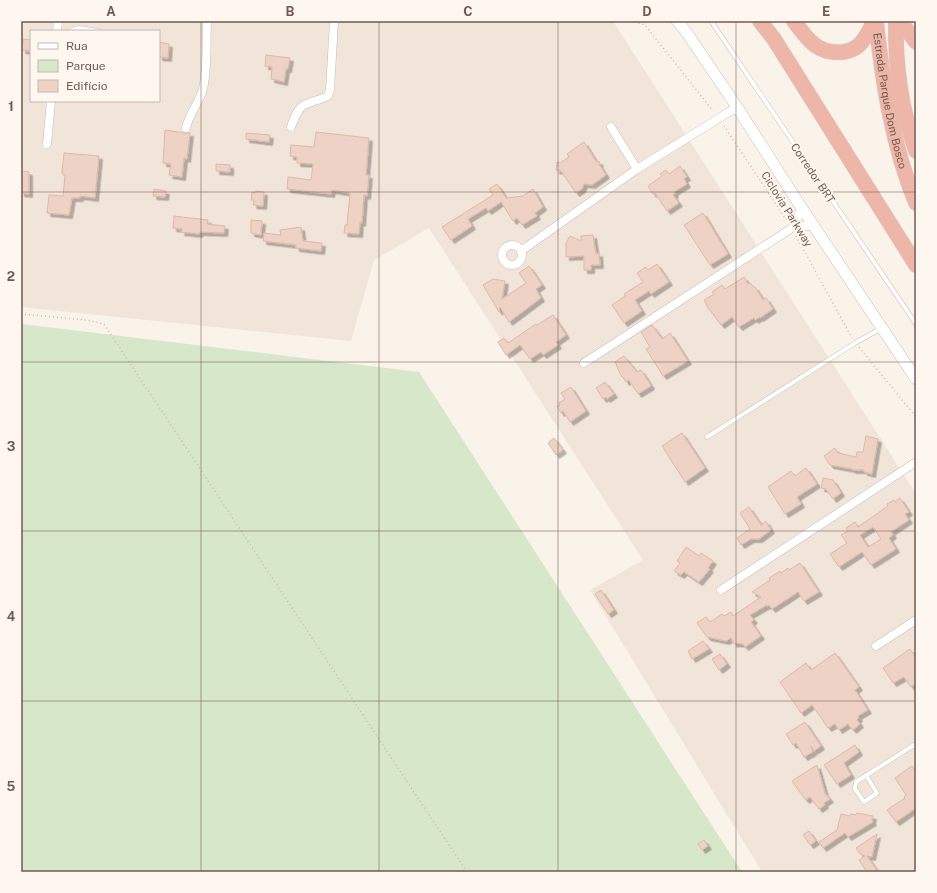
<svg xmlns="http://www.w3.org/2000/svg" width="937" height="893" font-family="'Public Sans',sans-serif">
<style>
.residential{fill:#f1e5d9;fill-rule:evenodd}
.green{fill:#d7e7ca}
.building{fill:#edd2c5;stroke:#deb9a7;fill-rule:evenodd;filter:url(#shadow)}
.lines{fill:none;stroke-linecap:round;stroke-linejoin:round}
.lane-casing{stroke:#ccbbb1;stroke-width:5}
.street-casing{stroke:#ccbbb1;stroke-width:9}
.secondary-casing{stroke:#cebbaf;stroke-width:12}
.highway-casing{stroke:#d8d1ce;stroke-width:16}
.path{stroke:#d2b6a8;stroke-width:1.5;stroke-dasharray:1 3;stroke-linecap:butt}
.lane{stroke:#fff;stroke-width:4}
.street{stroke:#fff;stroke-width:8}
.secondary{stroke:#fff;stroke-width:11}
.highway{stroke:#edb6a8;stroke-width:15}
.grid{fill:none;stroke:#735a50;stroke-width:1;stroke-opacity:0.55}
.labels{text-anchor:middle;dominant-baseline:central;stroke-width:4;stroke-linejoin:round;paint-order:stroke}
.street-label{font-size:11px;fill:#735a50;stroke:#fdf7f0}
.neatline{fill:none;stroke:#735a50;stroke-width:1.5}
.grid-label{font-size:13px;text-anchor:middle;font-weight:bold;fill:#735a50}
</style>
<defs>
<filter id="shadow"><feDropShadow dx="3.5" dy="3.5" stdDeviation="0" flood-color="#0004"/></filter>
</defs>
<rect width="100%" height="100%" fill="#faf3ea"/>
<path class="residential" d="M21,21H613L916,494V872H762L590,590L643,560L429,228L374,260L351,341L21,307ZM31,31H159V101H31Z"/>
<polygon class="green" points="21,324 419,372 742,872 21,872"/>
<g class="building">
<polygon points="23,39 31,40 30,51 22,50"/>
<polygon points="159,42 169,44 168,58 159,57"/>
<polygon points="266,55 290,58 288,69 286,69 284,82 271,79 272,67 265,66"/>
<polygon points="165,130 185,133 190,133 187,159 184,158 182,177 169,175 171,164 163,163"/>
<polygon points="316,132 369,138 366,175 369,175 367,196 364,195 362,223 360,222 359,234 344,233 345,225 347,225 350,193 332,190 331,194 287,189 288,177 311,180 313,164 297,163 297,157 290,156 291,145 314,147"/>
<polygon points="246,133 270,135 269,142 246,139"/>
<polygon points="584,142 596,161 600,162 599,164 606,175 592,185 584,184 582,189 576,193 561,171 556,170 557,162 560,163 569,157 567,154"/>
<polygon points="64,153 99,156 95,198 80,196 80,198 72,198 69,215 47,213 49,195 63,196 65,176 63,175 62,172"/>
<polygon points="216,164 230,165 230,172 216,171"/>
<polygon points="680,166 687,177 684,179 687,184 674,192 675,194 673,195 679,203 667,211 655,193 653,194 648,186 662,176 660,174 666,170 669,174"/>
<polygon points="21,171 29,172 29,194 21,193"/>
<polygon points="497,184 506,198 523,196 533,189 543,207 535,213 537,216 522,225 517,218 513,221 501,202 488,211 486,208 468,219 472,226 451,240 442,227 493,195 489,189"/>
<polygon points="154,189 166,191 165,197 153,196"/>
<polygon points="256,191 264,192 263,206 253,205 254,200 251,200 252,192 255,193"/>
<polygon points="703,213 728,254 710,265 684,225"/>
<polygon points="174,216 208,220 207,224 225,226 224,233 200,232 199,234 181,232 182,229 173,228"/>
<polygon points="251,220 262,221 261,235 251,233"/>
<polygon points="301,227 303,241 322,243 321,251 296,248 296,245 263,241 264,233 281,235 280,230"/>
<polygon points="593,235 596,254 599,253 600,265 591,265 591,270 584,270 584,256 566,257 566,243 570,236 581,241 581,236"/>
<polygon points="657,264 669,282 651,294 649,291 635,300 642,311 624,323 612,305 625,296 624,294 643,282 637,273 646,267 648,270"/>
<polygon points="529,266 542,285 536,289 541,298 509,322 500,307 499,312 483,285 493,279 505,281 502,299 526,283 519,273"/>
<polygon points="744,277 748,284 750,283 754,287 755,287 763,300 766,298 773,309 760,318 760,317 755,320 754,318 739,327 732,317 721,325 710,310 709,310 704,300 714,294 712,292 722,285 725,289"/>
<polygon points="553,315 566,335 556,342 558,345 543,355 541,352 530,359 520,345 506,355 498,342 504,338 508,343 536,324 537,325"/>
<polygon points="652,325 662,339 670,333 688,361 663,376 646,349 650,347 641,332"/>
<polygon points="624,356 637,372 641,370 650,384 651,386 638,394 629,380 626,382 623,377 622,377 616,365 617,365 615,362"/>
<polygon points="605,382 614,394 607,399 606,397 603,399 596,388"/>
<polygon points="571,387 586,411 570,422 563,411 561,413 557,406 560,405 559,403 565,399 561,393"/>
<polygon points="682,433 705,468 685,482 662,446"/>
<polygon points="866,436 878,439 872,474 864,472 864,470 852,470 852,469 830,465 824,456 835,448 838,453 856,457 857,452 863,452"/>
<polygon points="554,438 563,450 556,455 548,443"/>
<polygon points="806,468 817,484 797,497 801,504 785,514 768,487 791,471 795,476"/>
<polygon points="823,478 833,480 841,493 833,499 826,489 821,488"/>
<path d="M900,498L909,512L905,514L909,520L891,532L893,535L889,538L896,549L871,565L862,552L839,567L830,554L847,543L841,535L848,531L846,528L855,522L858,527L888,506L887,504L894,500L895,502ZM873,527L881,539L868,547L860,535Z"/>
<polygon points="749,507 761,525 766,521 771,530 759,539 751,539 741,545 737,538 750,529 740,513"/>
<polygon points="686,547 699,556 701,553 713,561 708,568 710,569 699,582 684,572 681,575 674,571 680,563 677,561"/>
<polygon points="800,563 819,592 804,601 798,592 772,609 769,605 767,606 767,605 750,615 754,620 751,622 761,636 745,647 743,644 736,643 734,644 731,638 726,641 707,637 697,623 706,617 710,622 722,614 724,616 731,612 733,616 761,597 752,592 770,580 769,578 780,571 781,573 788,568 789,570"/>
<polygon points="601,590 614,610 608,614 595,594"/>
<polygon points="703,641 709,649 692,659 688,651"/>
<polygon points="910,649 916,658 916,683 911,687 904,677 893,683 883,668"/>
<polygon points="835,653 859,687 855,690 868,710 858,716 859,718 857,720 860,724 853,730 848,724 839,730 835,724 828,728 812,705 801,713 780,682 806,663 811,670"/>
<polygon points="720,654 727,664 719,670 712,659"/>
<polygon points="805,722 821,746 814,751 811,746 813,752 804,757 796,743 793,745 786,734"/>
<polygon points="855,745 859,752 844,763 851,775 837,784 824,765"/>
<polygon points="817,765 825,793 830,799 824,803 825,805 819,809 810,797 806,800 804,798 792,781"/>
<polygon points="912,766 916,771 916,808 896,822 887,810 905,798 904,797 906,795 895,778"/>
<polygon points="857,813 873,816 872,820 873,822 848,837 845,833 823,848 819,842 837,830 841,814 850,816 851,814 856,815"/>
<polygon points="809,831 816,841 810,845 803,835"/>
<polygon points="877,834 872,857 867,856 878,872 867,872 859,860 865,856 860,854 856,848"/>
<polygon points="704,840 708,846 702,850 698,844"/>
</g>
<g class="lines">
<g class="lane-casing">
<g id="lane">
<polyline points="711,21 916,324"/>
<polyline points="70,31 79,28 98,31"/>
<polyline points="707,437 855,343 880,329"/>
<polyline points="866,775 877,793 864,802 855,789 856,782 914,745 916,744"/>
</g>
</g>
<g class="street-casing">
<g id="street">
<polyline points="57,31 58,21"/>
<path d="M291,127C294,119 297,109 304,105C312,101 320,100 328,96L330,90L334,21"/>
<polyline points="611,127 637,169"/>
<path d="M186,128C189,114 199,103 203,89C208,67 206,43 207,21"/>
<polyline points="47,144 51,101"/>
<polyline points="795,226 801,207"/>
<circle cx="512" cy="255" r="10"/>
<polyline points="521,251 637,169 737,107"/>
<polyline points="584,363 795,226 815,226"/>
<polyline points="721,590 916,462"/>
<polyline points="876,646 916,620"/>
</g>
</g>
<g class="secondary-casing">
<polyline id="secondary" points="677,21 687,33 737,107 801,207 916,379"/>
</g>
<g class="highway-casing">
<g id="highway">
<polyline points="760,21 774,39 916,265"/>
<path d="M794,21C807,39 818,55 843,52C849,51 855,49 859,45C866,39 870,29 874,21"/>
<path id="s1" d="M876,21C883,83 892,145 916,203"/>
<path d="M896,21C895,65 901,109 916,151"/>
<polyline points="900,21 916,42"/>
</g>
</g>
<g class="path">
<polyline points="631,21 645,25 713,111"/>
<polyline points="724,126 787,221"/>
<polyline points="796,236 852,338"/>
<polyline points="21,314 86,320 104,324 467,872"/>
<polyline points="859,347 916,417"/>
</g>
<use href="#lane" class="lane"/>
<use href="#street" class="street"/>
<use href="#secondary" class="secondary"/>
<use href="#highway" class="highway"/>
</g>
<path class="grid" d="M201,21V872M379,21V872M558,21V872M736,21V872M21,192H916M21,362H916M21,531H916M21,701H916"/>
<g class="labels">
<g class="street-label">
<text stroke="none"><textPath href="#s1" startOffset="81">Estrada Parque Dom Bosco</textPath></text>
<text transform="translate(813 173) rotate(56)">Corredor BRT</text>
<text transform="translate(787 209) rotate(58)">Ciclovia Parkway</text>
</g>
</g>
<rect width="937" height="893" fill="none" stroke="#fdf7f0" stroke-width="44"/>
<rect x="30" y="30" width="130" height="72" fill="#fdf7f0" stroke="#c6b8b0"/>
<rect x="38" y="43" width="20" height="6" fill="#ffffff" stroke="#c6b8b0"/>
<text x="66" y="50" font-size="12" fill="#735a50">Rua</text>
<rect x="38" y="60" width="20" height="12" fill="#d7e7ca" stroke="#c6b8b0"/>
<text x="66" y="70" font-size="12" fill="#735a50">Parque</text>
<rect x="38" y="80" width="20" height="12" fill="#edd2c5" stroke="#c6b8b0"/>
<text x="66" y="90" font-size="12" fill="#735a50">Edifício</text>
<rect x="22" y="22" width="893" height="849" class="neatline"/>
<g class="grid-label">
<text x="111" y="16">A</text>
<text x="290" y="16">B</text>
<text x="468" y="16">C</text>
<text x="647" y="16">D</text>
<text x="826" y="16">E</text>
<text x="11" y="111">1</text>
<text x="11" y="281">2</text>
<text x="11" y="451">3</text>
<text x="11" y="621">4</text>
<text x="11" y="791">5</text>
</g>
</svg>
